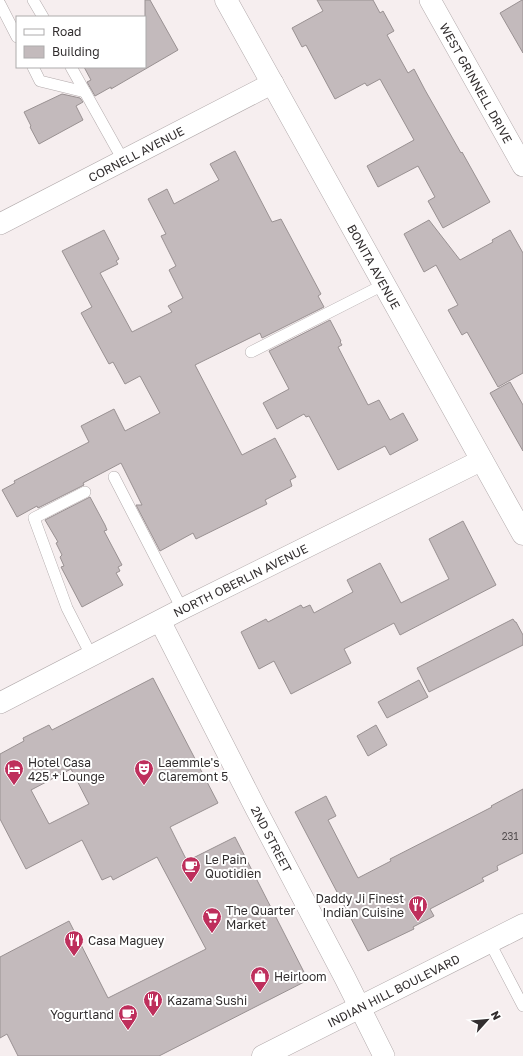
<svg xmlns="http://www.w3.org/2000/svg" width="523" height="1056" font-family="'Golos Text',sans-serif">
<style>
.building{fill:#c3babc;stroke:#999192;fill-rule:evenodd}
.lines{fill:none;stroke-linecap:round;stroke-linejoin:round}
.lane-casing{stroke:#b2aaab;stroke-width:12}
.street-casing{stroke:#b2aaab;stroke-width:22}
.secondary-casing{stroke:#b2aaab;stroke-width:23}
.primary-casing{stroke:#b2aaab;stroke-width:23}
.lane{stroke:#fff;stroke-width:11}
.street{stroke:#fff;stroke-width:21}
.secondary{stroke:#fff;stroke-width:22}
.primary{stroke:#fff;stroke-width:22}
.labels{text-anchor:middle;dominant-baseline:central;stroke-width:4;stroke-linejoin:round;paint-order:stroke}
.number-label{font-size:10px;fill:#565152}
.street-label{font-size:12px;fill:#322e2f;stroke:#fff}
.poi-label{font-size:12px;fill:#322e2f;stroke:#fff;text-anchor:start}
</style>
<rect width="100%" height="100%" fill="#f6eeef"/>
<g class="building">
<polygon points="145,0 150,0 178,50 111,89 111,87 95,96 87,82 91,80 84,67 145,67"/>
<polygon points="317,0 373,0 380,13 383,11 394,31 387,35 408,73 414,69 425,90 461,153 462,152 490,202 443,228 428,201 435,197 418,166 378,187 367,166 414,140 380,79 367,86 365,83 335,99 306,45 302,47 292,28 323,11"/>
<polygon points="522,0 523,0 523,53 500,13"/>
<polygon points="62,94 80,98 83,102 76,106 83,120 39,144 30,127 31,126 24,112"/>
<polygon points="235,151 272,222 281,219 321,294 318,296 324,307 262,338 260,333 195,365 242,455 275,438 296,477 290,480 292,486 265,500 267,504 196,539 193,533 160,551 136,505 142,505 121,463 83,483 84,485 38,508 37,506 17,517 2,490 15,483 14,481 89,442 81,426 114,409 125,431 160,413 140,376 125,384 113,362 109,364 81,313 92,307 62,251 104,230 119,259 116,261 118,264 100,273 132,332 172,312 168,306 183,298 169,270 176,266 161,236 166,234 148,199 167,189 174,204 219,180 210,164"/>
<polygon points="429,220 460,260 493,242 492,240 510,230 523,253 523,373 498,387 467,332 462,335 448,310 458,305 436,265 424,272 404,234"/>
<polygon points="330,320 341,341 340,342 342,345 338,347 368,405 379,400 390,420 403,413 418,440 390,455 385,446 338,470 309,416 306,417 304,414 277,429 263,403 289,389 269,351"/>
<polygon points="510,382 523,405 523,451 490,393"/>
<polygon points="90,497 105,525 107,530 104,531 122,565 118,567 120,571 116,573 123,585 82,607 61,567 64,566 60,557 62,555 56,543 58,542 45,520"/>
<polygon points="463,521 496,585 400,635 394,623 344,649 351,663 291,694 274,661 259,669 241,632 266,619 268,622 301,605 303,608 310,605 314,613 353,592 347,580 380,563 401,603 449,579 429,539"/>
<polygon points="513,619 515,622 516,622 523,635 523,645 429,692 417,668"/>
<path d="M153,678L218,803L170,827L187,861L235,837L308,980L159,1056H18L7,1034L0,1038V957L69,921L108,998L206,949L157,857L113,880L111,876L102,880L82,840L26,869L0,819V754L24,741L23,738L49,725L52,730ZM71,769L89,804L49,824L31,790Z"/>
<polygon points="419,680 428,697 387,718 378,702"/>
<polygon points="376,725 387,745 368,756 357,736"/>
<polygon points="523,789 523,853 497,866 498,870 482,878 484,881 430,909 434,916 413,927 414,929 368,951 295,812 326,796 336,816 328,820 358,878 391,861 390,859 492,807 491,806"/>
</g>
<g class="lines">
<g class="lane-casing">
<g id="lane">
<polyline points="33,0 43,17"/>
<polyline points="0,4 17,37"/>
<polyline points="33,67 40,81 85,92"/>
<polyline points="71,67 123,160"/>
<polyline points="251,352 385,284"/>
<polyline points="114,477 182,609"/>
<polyline points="85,492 34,518 67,608 91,655"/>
<polyline points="489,941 523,1006"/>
</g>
</g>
<g class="street-casing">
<g id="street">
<path id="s1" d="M430,0L523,166"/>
<path id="s2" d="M0,224L273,83"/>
<path id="s3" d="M160,621L256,809L345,978L384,1056"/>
<path id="s4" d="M0,703L182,609L482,460"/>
</g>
</g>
<g class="secondary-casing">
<g id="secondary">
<path id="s5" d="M226,0L523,534"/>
</g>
</g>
<g class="primary-casing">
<g id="primary">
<path id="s6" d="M263,1056L523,925"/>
</g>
</g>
<use href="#lane" class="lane"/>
<use href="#street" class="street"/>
<use href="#secondary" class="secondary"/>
<use href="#primary" class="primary"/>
</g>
<defs>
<g id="hotel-pin" transform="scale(1)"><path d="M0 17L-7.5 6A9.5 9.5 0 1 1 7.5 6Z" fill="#be2f5c" stroke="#fff"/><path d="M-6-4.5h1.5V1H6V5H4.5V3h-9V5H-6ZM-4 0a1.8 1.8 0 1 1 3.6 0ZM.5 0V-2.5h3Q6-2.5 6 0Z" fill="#fff"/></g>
<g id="theatre-pin" transform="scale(1)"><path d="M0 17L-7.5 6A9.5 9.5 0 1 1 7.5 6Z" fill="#be2f5c" stroke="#fff"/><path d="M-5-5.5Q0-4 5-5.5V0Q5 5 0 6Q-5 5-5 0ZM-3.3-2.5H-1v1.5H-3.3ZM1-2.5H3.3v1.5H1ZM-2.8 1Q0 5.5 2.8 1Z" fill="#fff"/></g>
<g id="cafe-pin" transform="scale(1)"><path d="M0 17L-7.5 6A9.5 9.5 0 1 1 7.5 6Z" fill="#be2f5c" stroke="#fff"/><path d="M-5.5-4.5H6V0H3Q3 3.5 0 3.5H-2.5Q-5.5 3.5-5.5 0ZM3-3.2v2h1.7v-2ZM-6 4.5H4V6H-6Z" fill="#fff"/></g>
<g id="restaurant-pin" transform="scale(1)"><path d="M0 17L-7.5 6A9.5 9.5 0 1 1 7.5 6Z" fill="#be2f5c" stroke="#fff"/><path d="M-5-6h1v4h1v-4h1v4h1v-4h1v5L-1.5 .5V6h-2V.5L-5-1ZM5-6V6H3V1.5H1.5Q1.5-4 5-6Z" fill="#fff"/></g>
<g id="supermarket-pin" transform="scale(1)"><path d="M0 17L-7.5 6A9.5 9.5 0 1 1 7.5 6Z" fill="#be2f5c" stroke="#fff"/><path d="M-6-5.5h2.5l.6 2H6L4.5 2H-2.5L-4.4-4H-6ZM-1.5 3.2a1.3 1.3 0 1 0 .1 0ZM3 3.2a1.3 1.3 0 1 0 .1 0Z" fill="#fff"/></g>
<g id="shop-pin" transform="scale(1)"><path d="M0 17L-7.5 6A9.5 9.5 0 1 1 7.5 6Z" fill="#be2f5c" stroke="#fff"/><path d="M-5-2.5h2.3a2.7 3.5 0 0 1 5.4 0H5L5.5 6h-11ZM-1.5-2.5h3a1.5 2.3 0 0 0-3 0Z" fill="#fff"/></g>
</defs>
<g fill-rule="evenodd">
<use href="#hotel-pin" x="14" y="769"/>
<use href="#theatre-pin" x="144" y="769"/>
<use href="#cafe-pin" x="191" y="866"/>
<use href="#restaurant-pin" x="418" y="905"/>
<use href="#supermarket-pin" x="212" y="917"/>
<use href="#restaurant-pin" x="74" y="940"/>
<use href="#shop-pin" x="260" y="976"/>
<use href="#restaurant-pin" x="153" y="1000"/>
<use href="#cafe-pin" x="128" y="1014"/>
</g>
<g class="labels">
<g class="number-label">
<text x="510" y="836">231</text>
</g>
<g class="street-label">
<text stroke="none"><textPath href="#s1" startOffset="95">WEST GRINNELL DRIVE</textPath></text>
<text stroke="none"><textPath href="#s2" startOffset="153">CORNELL AVENUE</textPath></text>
<text stroke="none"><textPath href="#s5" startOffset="305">BONITA AVENUE</textPath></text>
<text stroke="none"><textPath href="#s4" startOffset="270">NORTH OBERLIN AVENUE</textPath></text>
<text stroke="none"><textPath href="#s3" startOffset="245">2ND STREET</textPath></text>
<text stroke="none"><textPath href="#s6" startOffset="146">INDIAN HILL BOULEVARD</textPath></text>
</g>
<g class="poi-label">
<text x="28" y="762">Hotel Casa<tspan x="28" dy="14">425 + Lounge</tspan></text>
<text x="158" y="762">Laemmle's<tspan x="158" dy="14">Claremont 5</tspan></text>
<text x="205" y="859">Le Pain<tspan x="205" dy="14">Quotidien</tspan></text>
<text x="404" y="898" text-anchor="end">Daddy Ji Finest<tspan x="404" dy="14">Indian Cuisine</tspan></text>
<text x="226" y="910">The Quarter<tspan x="226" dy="14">Market</tspan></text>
<text x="88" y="940">Casa Maguey</text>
<text x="274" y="976">Heirloom</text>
<text x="167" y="1000">Kazama Sushi</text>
<text x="114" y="1014" text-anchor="end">Yogurtland</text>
</g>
</g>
<rect x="16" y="16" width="130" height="52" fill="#ffffff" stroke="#adabac"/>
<rect x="24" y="29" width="20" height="6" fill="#ffffff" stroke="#adabac"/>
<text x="52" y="36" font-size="12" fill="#322e2f">Road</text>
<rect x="24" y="46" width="20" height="12" fill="#c3babc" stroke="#adabac"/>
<text x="52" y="56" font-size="12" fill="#322e2f">Building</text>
<g transform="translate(487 1020) rotate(63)" stroke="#ffffff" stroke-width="3" paint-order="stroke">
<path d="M0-3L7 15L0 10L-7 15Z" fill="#322e2f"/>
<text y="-6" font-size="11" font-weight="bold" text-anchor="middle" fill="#322e2f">N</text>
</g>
</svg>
